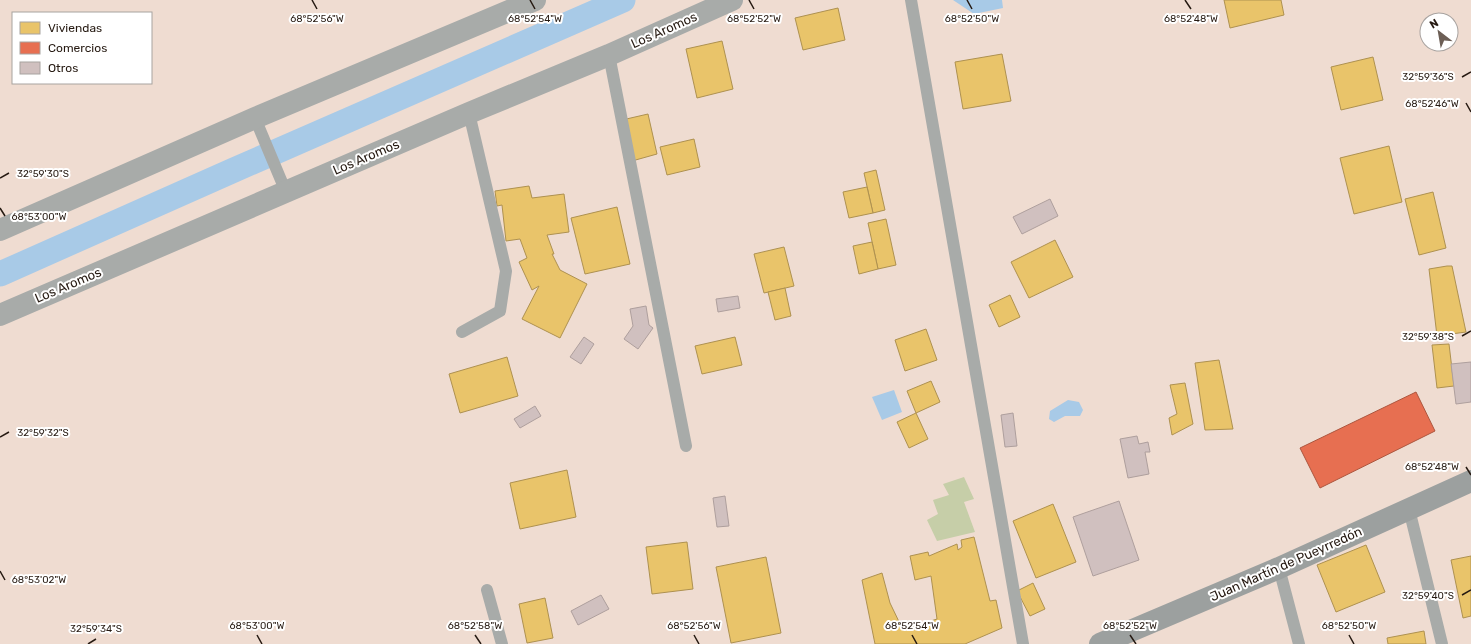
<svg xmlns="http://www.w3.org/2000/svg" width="1471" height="644" font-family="Rubik,sans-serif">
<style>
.green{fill:#c6cea8}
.water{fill:#a8cae7}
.homes{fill:#e9c46a;stroke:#ae9150}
.shops{fill:#e76f51;stroke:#ad563e}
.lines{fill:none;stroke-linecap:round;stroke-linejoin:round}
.canal{stroke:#a8cae7;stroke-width:25}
.building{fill:#d0c0bf;stroke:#ae9f9d}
.service{stroke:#a8aba9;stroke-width:12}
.minor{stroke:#a8aba9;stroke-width:22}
.secondary{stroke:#9ca09f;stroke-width:22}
.ticks{fill:none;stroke:#261a12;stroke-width:1.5}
.labels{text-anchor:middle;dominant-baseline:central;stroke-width:4;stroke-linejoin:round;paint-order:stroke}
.street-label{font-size:13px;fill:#261a12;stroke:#fff}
.ticks-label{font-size:10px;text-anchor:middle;fill:#261a12;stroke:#fff;stroke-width:4;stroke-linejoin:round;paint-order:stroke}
</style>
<rect width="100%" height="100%" fill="#efdcd1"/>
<polygon class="green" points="964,477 974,499 964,502 975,532 937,541 927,520 938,514 933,500 949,495 943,484"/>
<g class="water">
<polygon points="953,0 1002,0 1003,8 974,14"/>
<polygon points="894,390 902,412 882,420 872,397"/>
<polygon points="1068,400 1079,402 1083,410 1080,416 1065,416 1054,422 1049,419 1050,411"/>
</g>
<g class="homes">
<polygon points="1224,0 1281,0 1284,15 1230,28"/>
<polygon points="838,8 845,40 803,50 795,18"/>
<polygon points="722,41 733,89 697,98 686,49"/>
<polygon points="1002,54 1011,101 963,109 955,62"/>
<polygon points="1373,57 1383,100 1341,110 1331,67"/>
<polygon points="648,114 657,154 632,161 622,120"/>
<polygon points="694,139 700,167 667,175 660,147"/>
<polygon points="1389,146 1402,202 1354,214 1340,158"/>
<polygon points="876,170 885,210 873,213 864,173"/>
<polygon points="529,186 532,198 564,194 569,232 547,235 554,254 552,254 560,270 587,284 560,338 522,319 539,286 532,290 519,262 527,258 520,239 506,241 502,205 497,206 495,191"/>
<polygon points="867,187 873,213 849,218 843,192"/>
<polygon points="1433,192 1446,248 1419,255 1405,199"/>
<polygon points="617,207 630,264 585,274 571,218"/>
<polygon points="886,219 896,265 878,269 868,223"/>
<polygon points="1055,240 1073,277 1029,298 1011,262"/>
<polygon points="872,242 878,269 859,274 853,246"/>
<polygon points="784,247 794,286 764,293 754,254"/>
<polygon points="1447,266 1452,266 1466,332 1437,336 1429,269"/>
<polygon points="785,288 791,316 775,320 768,292"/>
<polygon points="1010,295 1020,317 999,327 989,305"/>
<polygon points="926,329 937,360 905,371 895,340"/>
<polygon points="735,337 742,365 702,374 695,346"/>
<polygon points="1449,344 1454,386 1437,388 1432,345"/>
<polygon points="507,357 518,396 460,413 449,374"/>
<polygon points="1219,360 1233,429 1205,430 1195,363"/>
<polygon points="931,381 940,402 916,413 907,391"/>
<polygon points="1185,383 1193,424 1172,435 1169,418 1177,414 1170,385"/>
<polygon points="916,413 928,439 909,448 897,422"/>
<polygon points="567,470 576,517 520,529 510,483"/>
<polygon points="1053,504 1076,562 1036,578 1013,521"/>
<polygon points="974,537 990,601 996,600 1002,628 965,644 875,644 862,580 882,573 890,603 903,630 937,619 931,576 915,580 910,556 928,552 929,556 957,544 958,550 962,547 961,540"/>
<polygon points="687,542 693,589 652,594 646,547"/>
<polygon points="1366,545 1385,592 1336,612 1317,565"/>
<polygon points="1471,556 1471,616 1463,618 1451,560"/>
<polygon points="766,557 781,633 731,643 716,567"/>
<polygon points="1033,583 1045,609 1030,616 1017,591"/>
<polygon points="545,598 553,638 527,643 519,604"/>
<polygon points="1424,631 1426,644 1388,644 1387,638"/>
</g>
<polygon class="shops" points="1416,392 1435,431 1320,488 1300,448"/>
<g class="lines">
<polyline class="canal" points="0,274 234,170 623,0"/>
</g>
<g class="building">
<polygon points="1050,199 1058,216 1022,234 1013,217"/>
<polygon points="738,296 740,308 718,312 716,299"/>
<polygon points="646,306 649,325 653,328 638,349 624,339 633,326 630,309"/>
<polygon points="584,337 594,344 581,364 570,357"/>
<polygon points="1471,362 1471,402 1456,404 1451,364"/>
<polygon points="535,406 541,416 520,428 514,419"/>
<polygon points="1013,413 1017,446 1005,447 1001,415"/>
<polygon points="1137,436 1139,444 1148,442 1150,452 1145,452 1149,474 1128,478 1120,439"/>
<polygon points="725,496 729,526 717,527 713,498"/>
<polygon points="1119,501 1139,560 1093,576 1073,517"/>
<polygon points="601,595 609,609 578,625 571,611"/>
</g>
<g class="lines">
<g class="service">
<polyline points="911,0 1023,644"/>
<polyline points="609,55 686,446"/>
<polyline points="255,118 286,192"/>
<polyline points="462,332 500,311 506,271 469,113"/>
<polyline points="1409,509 1442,644"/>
<polyline points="1279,568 1299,644"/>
<polyline points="487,590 502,644"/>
</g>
<g class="minor">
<polyline points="0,230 255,118 535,0"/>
<polyline points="0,315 469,113 609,55 732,0"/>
</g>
<polyline class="secondary" points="1100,644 1279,568 1471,481"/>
</g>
<path class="ticks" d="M312,0L317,9M530,0L535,9M749,0L754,9M967,0L972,9M1185,0L1191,9M1462,77L1471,72M1466,103L1471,112M0,178L9,173M0,208L5,216M1462,336L1471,331M0,437L9,432M1466,467L1471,475M0,571L5,580M1462,595L1471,590M257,635L262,644M475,635L481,644M694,635L699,644M912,635L917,644M1130,635L1136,644M1349,635L1354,644M88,644L96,639"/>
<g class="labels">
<g class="street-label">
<text transform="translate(664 30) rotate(-24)">Los Aromos</text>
<text transform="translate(366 157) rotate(-23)">Los Aromos</text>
<text transform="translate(68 285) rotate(-23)">Los Aromos</text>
<text transform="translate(1286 564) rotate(-24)">Juan Martín de Pueyrredón</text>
</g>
</g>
<g class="ticks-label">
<text x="535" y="22">68°52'54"W</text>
<text x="754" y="22">68°52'52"W</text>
<text x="317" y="22">68°52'56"W</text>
<text x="972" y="22">68°52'50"W</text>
<text x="1191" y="22">68°52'48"W</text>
<text x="1428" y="80">32°59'36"S</text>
<text x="1432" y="107">68°52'46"W</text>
<text x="43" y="177">32°59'30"S</text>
<text x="39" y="220">68°53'00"W</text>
<text x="1428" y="340">32°59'38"S</text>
<text x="43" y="436">32°59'32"S</text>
<text x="1432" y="470">68°52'48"W</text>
<text x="39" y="583">68°53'02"W</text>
<text x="1428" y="599">32°59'40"S</text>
<text x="257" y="629">68°53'00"W</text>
<text x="475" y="629">68°52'58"W</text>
<text x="694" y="629">68°52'56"W</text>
<text x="912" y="629">68°52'54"W</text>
<text x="1130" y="629">68°52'52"W</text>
<text x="1349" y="629">68°52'50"W</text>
<text x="96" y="632">32°59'34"S</text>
</g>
<rect x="12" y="12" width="140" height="72" fill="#ffffff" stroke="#a8a3a0"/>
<rect x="20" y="22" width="20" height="12" fill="#e9c46a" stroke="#a8a3a0"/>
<text x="48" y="32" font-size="12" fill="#261a12">Viviendas</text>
<rect x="20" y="42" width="20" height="12" fill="#e76f51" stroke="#a8a3a0"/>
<text x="48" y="52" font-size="12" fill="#261a12">Comercios</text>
<rect x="20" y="62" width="20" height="12" fill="#d0c0bf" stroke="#a8a3a0"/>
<text x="48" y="72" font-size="12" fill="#261a12">Otros</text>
<g transform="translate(1439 32) rotate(329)"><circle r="19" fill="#ffffff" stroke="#a8a3a0"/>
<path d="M0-3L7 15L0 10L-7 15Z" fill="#6c5e55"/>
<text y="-6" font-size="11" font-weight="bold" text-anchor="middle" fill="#261a12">N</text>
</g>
</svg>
